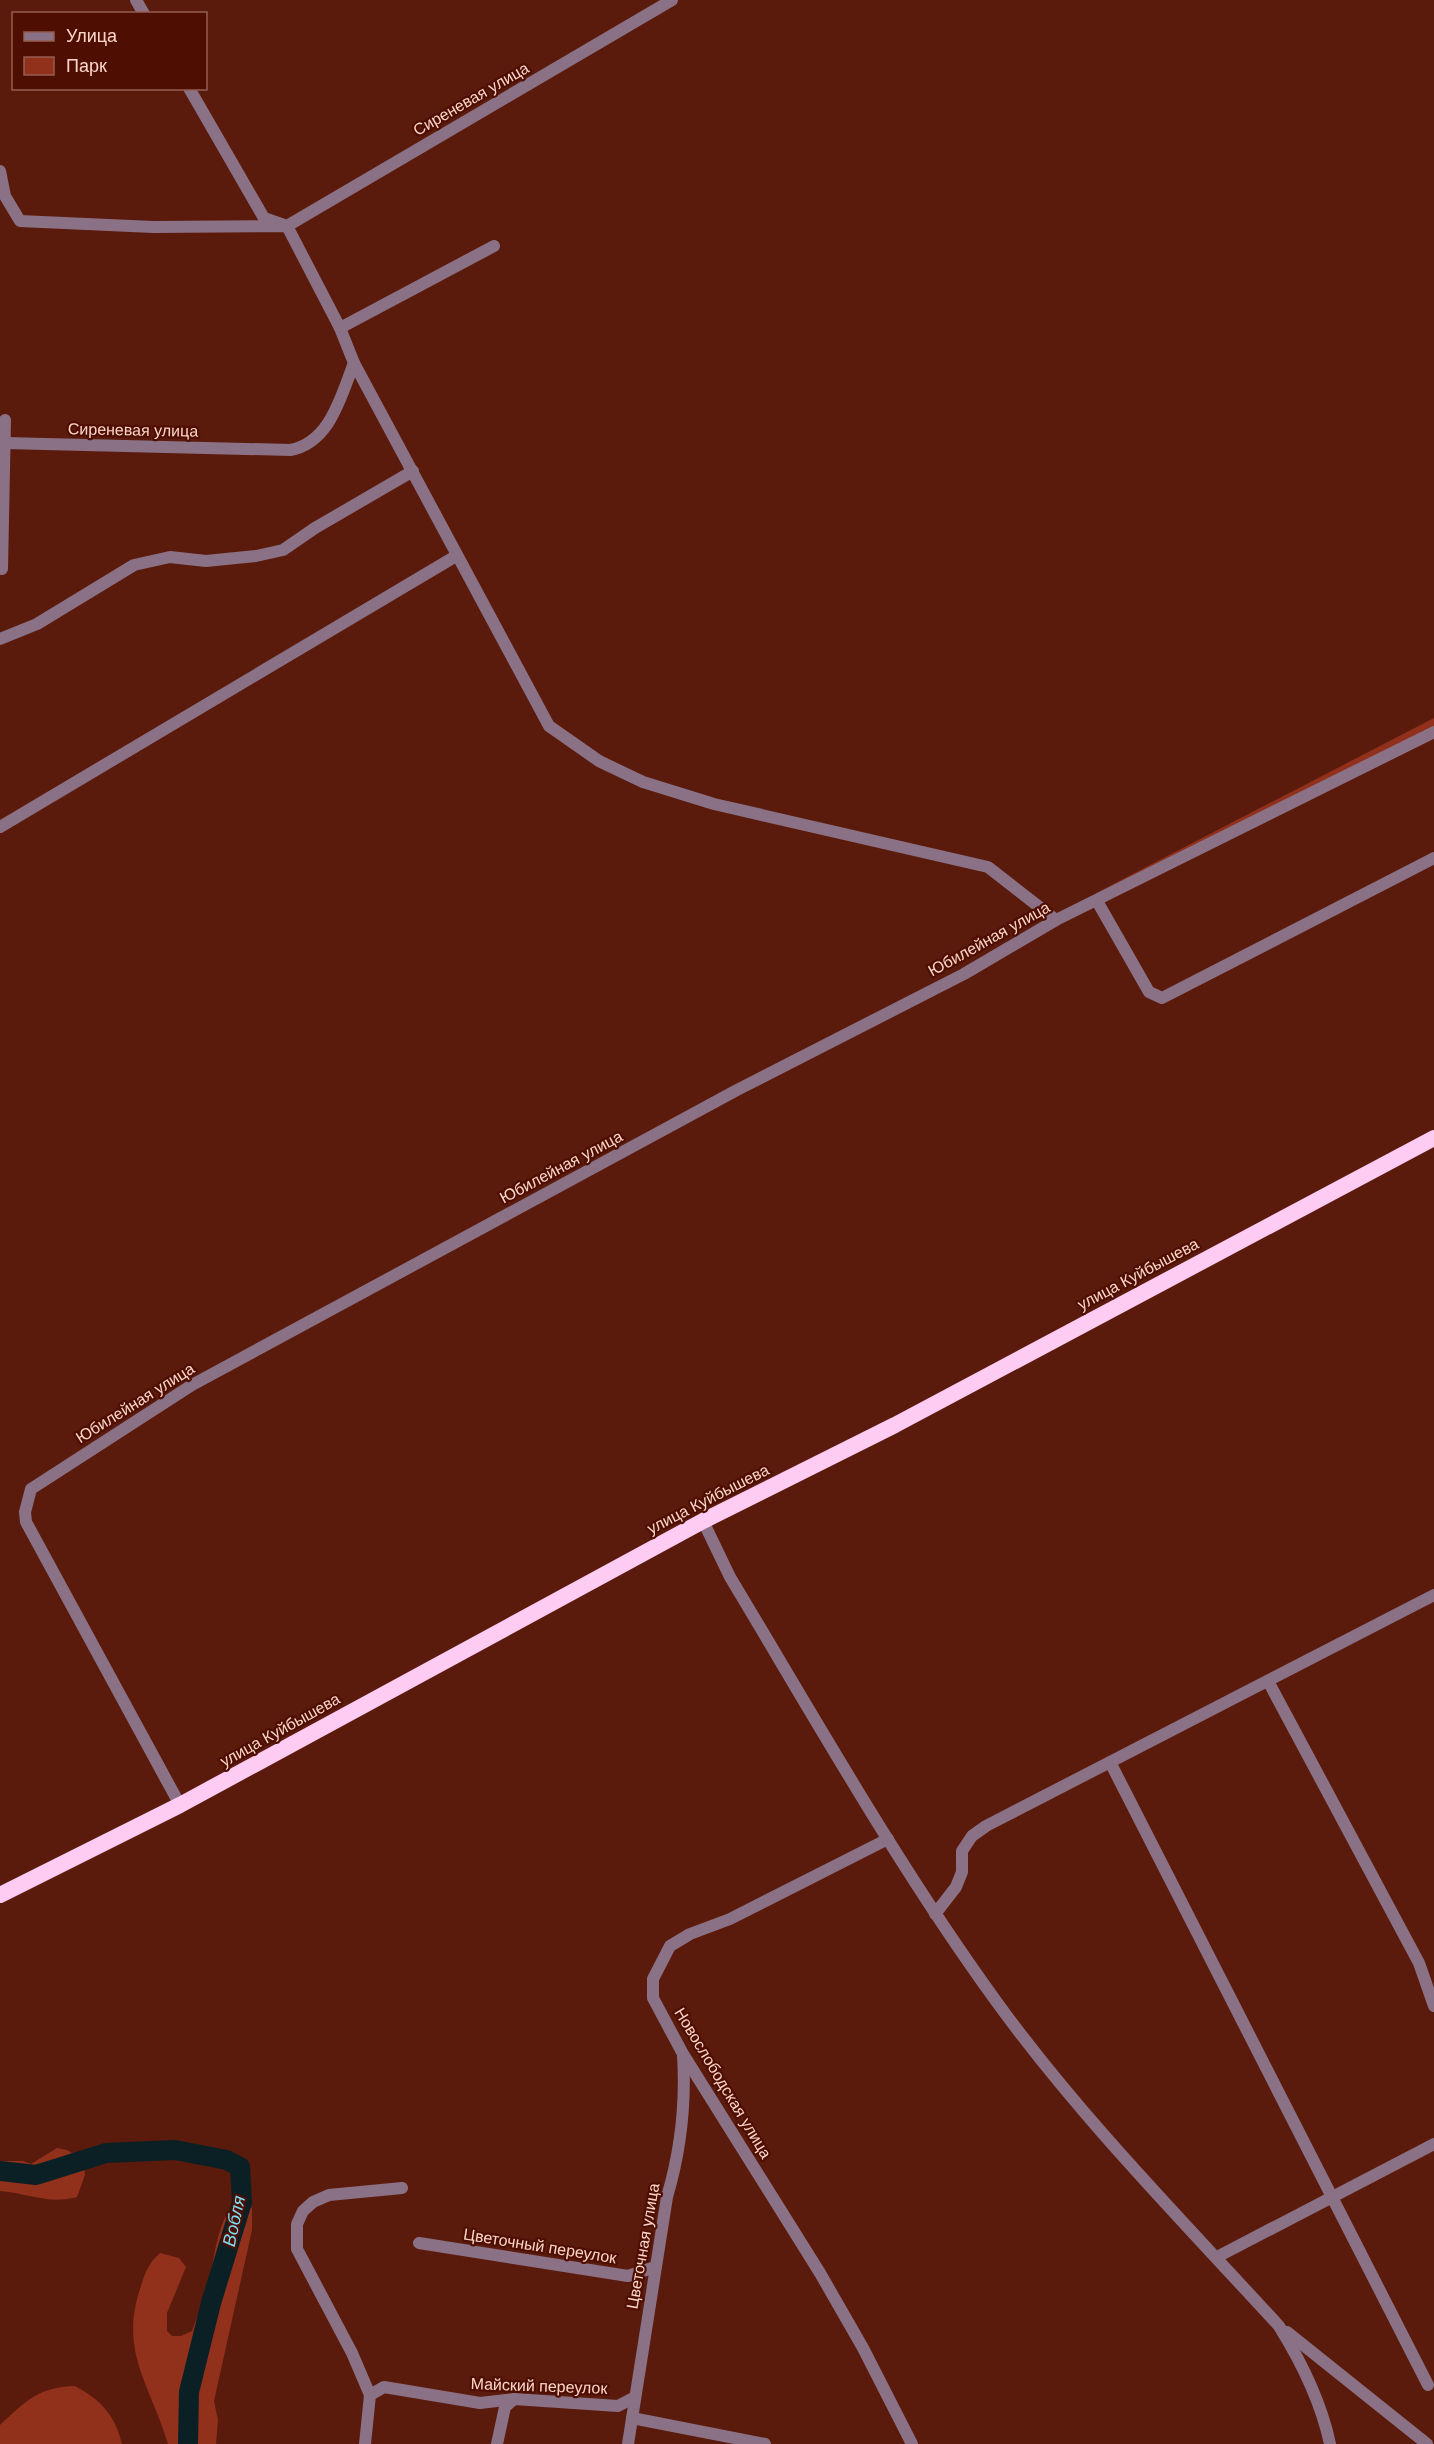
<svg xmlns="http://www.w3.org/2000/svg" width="1434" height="2444" font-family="Helvetica,sans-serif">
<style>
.green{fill:#91301b}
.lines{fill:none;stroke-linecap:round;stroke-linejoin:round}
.river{stroke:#0b2025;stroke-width:20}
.minor{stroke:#8b7185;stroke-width:12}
.highway{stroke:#fecbf3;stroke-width:16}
.labels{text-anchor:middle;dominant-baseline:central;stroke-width:4.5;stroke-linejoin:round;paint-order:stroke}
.street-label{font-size:16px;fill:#fdd5cb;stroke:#4e0f02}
.water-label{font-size:18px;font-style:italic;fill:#77e0f7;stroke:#4e0f02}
</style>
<rect width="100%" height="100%" fill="#5a1b0d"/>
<g class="green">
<polygon points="1434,718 1434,731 1092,895"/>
<path d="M57,2148L67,2150L83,2160L85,2175L77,2197C50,2205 27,2193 0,2191V2161H23L31,2164Z"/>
<path d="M237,2199L252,2208V2230L214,2401L218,2420L216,2444H168C151,2386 119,2352 140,2289C145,2273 148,2264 160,2253L179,2258L186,2267L167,2313V2331L172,2336H181L192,2331C197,2316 204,2302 208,2287C215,2257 216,2223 237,2199Z"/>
<path d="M75,2386C101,2400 115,2415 122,2444H0V2425C26,2401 38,2387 75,2386Z"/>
</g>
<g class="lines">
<polyline class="river" points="0,2171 36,2175 106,2153 175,2150 227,2160 240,2167 242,2202 211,2303 189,2392 188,2444"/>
<g class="minor">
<polyline points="136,0 144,14"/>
<polyline points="189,88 264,218 287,226 672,0"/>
<polyline points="0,171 5,196 20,221 153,227 287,226 340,328 354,363 549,726 599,761 643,782 714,804 988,867 1056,920"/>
<polyline points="340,328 494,246"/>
<path d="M5,443L290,450C330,443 341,396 354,363"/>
<polyline points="2,569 5,420"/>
<polyline points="0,639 37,624 134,565 170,557 206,561 256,556 283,550 315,528 413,471"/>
<polyline points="0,827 456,556"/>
<polyline points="1097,901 1149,992 1162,998 1434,858"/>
<path d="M703,1521L730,1577C816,1720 898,1866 996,2001C1080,2117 1182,2220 1279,2326C1302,2363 1321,2401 1330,2444"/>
<polyline points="1268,1681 1419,1963 1434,2006"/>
<polyline points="1110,1762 1428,2385"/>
<polyline points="180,1805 26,1522 25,1512 31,1489 192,1385 737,1090 964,974 1056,920 1434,732"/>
<polyline points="888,1839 730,1919 690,1934 670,1946 653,1979 653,1998 683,2054 820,2273 863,2348 912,2444"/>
<polyline points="935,1914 956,1887 962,1872 962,1851 972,1836 986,1826 1434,1595"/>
<polyline points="419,2243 628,2276 655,2267"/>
<polyline points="1217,2257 1434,2144"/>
<polyline points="1287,2332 1427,2444"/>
<polyline points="370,2395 352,2353 297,2249 297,2224 303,2211 313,2202 329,2195 402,2188"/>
<polyline points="370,2395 384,2387 480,2403 514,2399 618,2406 635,2397"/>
<polyline points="632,2418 765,2444"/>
<polyline points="365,2444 370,2395"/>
<polyline points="497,2444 505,2407 514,2399"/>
<path d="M628,2444L667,2197C681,2150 686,2103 683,2055"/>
</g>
<polyline class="highway" points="0,1895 180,1805 703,1521 895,1425 1434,1138"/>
</g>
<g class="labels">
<g class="street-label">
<text transform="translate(471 99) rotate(-30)">Сиреневая улица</text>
<text transform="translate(133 430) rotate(1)">Сиреневая улица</text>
<text transform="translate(989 939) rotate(-29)">Юбилейная улица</text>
<text transform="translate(561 1167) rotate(-28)">Юбилейная улица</text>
<text transform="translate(1138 1274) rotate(-28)">улица Куйбышева</text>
<text transform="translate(135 1403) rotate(-32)">Юбилейная улица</text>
<text transform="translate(708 1499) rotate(-27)">улица Куйбышева</text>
<text transform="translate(280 1730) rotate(-29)">улица Куйбышева</text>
<text transform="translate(723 2083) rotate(59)">Новослободская улица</text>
<text transform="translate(540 2246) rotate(9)">Цветочный переулок</text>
<text transform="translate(643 2246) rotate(-80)">Цветочная улица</text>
<text transform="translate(539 2386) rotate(2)">Майский переулок</text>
</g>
<g class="water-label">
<text transform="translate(234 2221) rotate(-78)">Вобля</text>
</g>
</g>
<rect x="12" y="12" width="195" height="78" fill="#4e0f02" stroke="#945e52" stroke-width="1.5"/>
<rect x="24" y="32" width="30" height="9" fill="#8b7185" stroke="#945e52" stroke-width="1.5"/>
<text x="66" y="42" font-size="18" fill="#fdd5cb">Улица</text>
<rect x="24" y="57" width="30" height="18" fill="#91301b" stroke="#945e52" stroke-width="1.5"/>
<text x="66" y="72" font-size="18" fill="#fdd5cb">Парк</text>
</svg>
